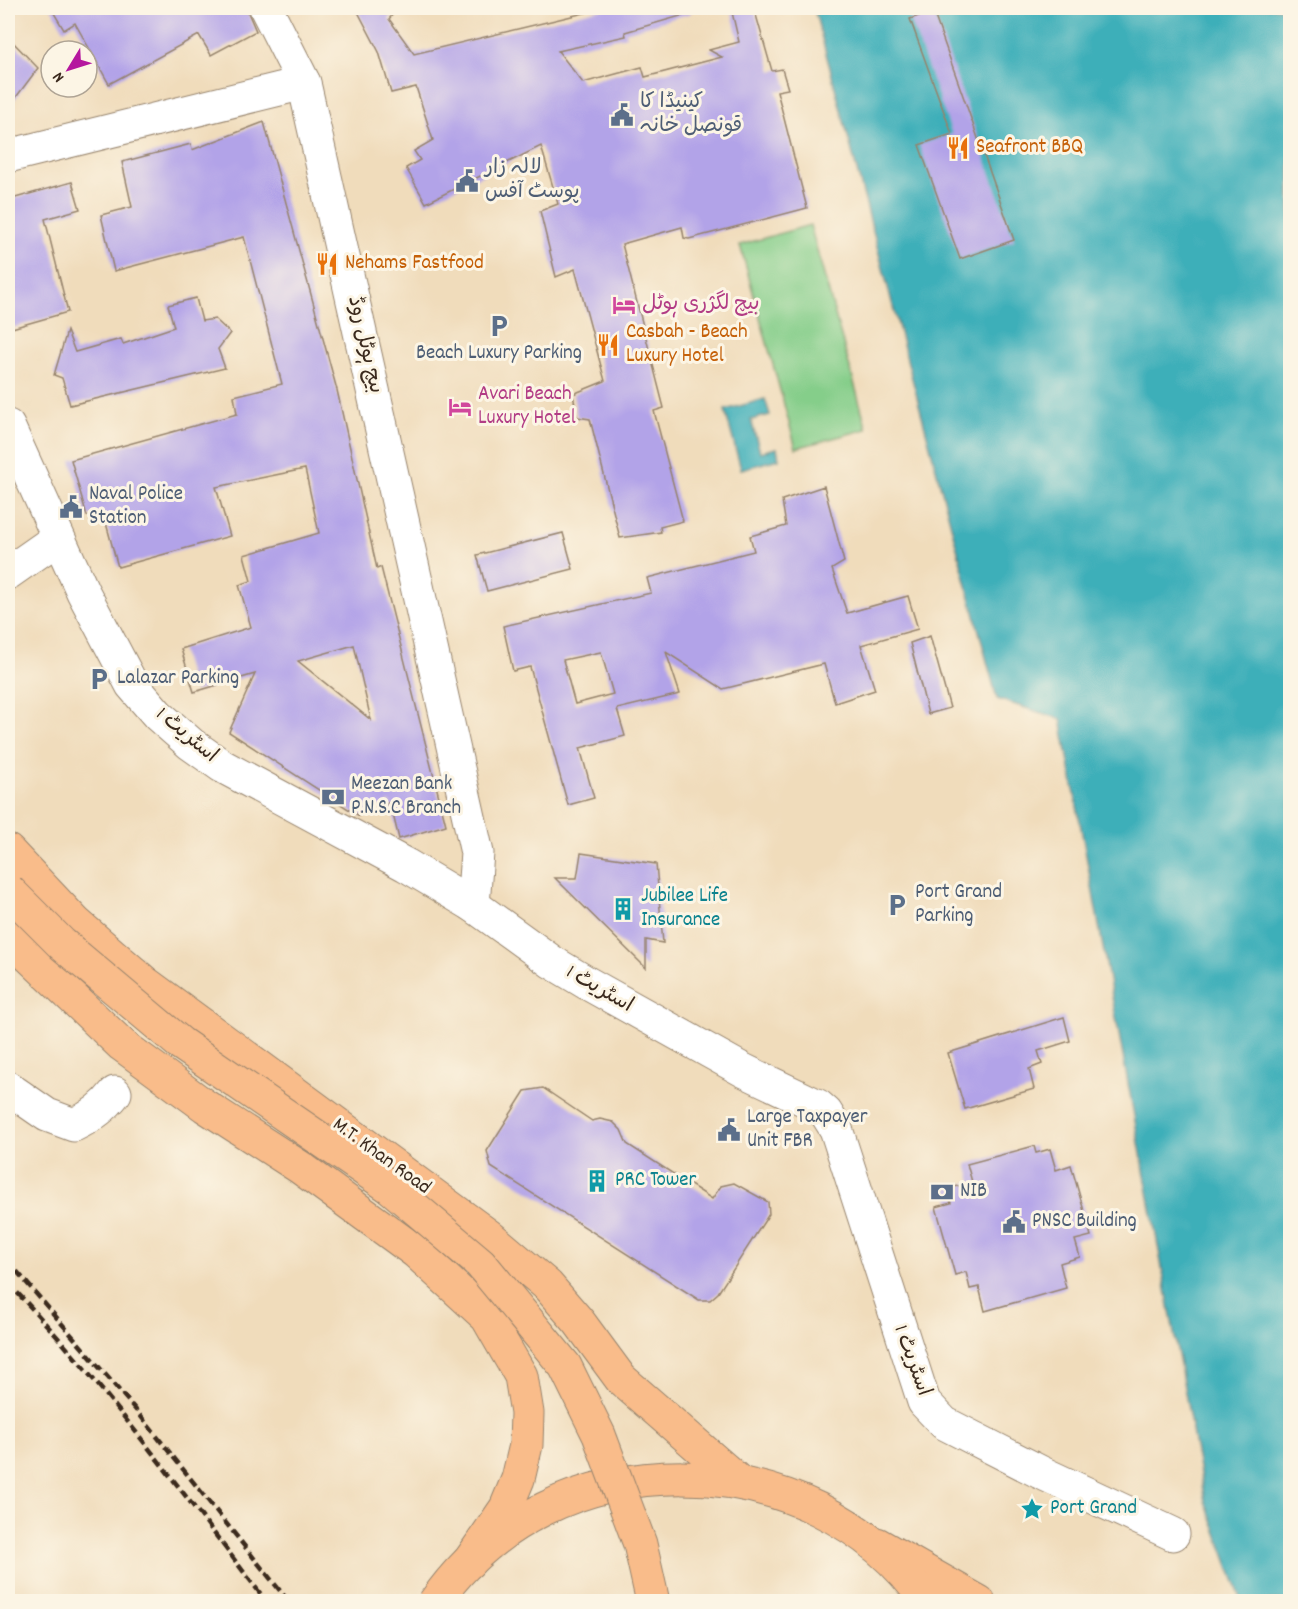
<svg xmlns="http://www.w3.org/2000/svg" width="1298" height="1609" font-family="Dekko,'Playpen Sans Arabic',sans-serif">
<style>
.green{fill:#85ce8a;stroke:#607c54;stroke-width:1.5}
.water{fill:#3eafb9;stroke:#3c6c6c;stroke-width:1.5}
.building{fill:#b2a3e8;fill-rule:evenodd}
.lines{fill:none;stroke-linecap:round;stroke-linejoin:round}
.minor-casing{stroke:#96836c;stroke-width:35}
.major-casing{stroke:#96836c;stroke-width:35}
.highway-casing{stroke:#96836c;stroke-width:35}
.minor{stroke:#fff;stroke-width:33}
.major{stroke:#f9bc8a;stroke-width:33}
.highway{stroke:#f9bc8a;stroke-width:33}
.rail{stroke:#3b2a1e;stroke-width:4.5;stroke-dasharray:9 4.5;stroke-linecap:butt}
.highway-bridge-casing{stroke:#96836c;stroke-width:35;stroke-linecap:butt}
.highway-bridge{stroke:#f9bc8a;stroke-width:33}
.labels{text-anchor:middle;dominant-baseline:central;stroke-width:6;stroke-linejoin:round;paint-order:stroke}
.service-label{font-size:21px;fill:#4e5e75;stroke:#fcf5e5;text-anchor:start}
.food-label{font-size:21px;fill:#c56008;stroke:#fcf5e5;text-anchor:start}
.hotel-label{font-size:21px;fill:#b23c85;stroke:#fcf5e5;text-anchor:start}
.street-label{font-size:21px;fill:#3b2a1e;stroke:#fcf5e5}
.culture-label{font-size:21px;fill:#0d838f;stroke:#fcf5e5;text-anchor:start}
</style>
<rect width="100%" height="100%" fill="#fcf5e5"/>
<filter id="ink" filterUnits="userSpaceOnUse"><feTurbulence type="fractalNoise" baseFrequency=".0167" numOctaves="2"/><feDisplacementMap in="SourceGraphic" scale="12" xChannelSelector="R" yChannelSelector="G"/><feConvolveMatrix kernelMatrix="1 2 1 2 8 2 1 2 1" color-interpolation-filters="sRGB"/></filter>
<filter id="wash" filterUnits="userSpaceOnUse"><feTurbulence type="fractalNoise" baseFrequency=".008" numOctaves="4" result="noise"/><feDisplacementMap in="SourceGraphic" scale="24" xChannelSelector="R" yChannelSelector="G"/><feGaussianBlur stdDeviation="1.35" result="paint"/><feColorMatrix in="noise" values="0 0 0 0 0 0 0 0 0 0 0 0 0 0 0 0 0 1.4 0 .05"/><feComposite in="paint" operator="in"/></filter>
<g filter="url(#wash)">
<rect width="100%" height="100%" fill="#f0dcbb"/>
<polygon class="green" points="810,225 867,429 796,448 740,245"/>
<g class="water">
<polygon points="814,8 1290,8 1290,1601 1242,1601 1205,1501 1061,719 997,699"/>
<polygon points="765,399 770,415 751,420 760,452 777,448 779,459 741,469 725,410"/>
</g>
<g id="blocks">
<g class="building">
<polygon points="51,8 246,8 256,31 211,55 199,35 109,84 75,23 64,30"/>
<polygon points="356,8 398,8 389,19 414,54 605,8 691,8 691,13 625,32 626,36 558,51 583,83 642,67 645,77 722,57 709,50 739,42 731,8 754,8 772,71 782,69 788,89 777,91 807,208 689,239 684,238 682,227 622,244 664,408 654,411 683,521 660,527 661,532 620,538 590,419 577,417 573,394 605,381 575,269 556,277 540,211 558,204 541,146 426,203 406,168 420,160 414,151 433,140 416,87 391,93 379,52"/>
<polygon points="933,11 1014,240 960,259 919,145 952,134 910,19"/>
<polygon points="8,37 38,68 8,108"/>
<path d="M264,122L337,390L377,569L381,567L446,825L399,839L390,802L359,816L229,732L255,674L194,692L181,649L251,627L239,585L251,581L244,555L319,533L305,469L216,487L230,536L118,567L103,512L87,516L71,460L237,414L234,396L282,384L244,237L114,271L101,215L132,207L122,162L191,144L192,150ZM354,645L371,720L298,661Z"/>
<polygon points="72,182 80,209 45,219 68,312 12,328 8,310 8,200"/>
<polygon points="196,298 202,321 215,319 230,333 218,349 225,368 70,405 62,378 54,375 67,331 75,352 121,339 123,344 174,327 168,305"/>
<path d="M824,486L844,562L832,569L847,613L908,596L918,629L861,645L875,690L835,703L824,664L723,689L666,652L680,694L617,709L625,736L580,748L594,798L568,805L530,667L513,671L503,626L651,593L647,578L754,551L750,536L786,526L782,500ZM601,652L613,694L575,704L563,660Z"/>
<polygon points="563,533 573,569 487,591 477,555"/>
<polygon points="930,636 950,708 928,714 910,643"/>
<polygon points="581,853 656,864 663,943 646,940 646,968 555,878 577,878"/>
<polygon points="1064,1017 1070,1041 1038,1051 1042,1064 1029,1069 1034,1089 965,1109 948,1053"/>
<polygon points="543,1088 592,1121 600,1119 613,1122 621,1130 627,1144 712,1199 721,1186 734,1183 768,1202 769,1214 718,1293 710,1300 699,1300 491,1167 487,1151 525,1091"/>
<polygon points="1034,1146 1036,1153 1050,1149 1056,1170 1071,1165 1091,1236 1075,1240 1080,1257 1060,1263 1066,1288 985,1311 979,1287 970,1289 966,1272 955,1275 936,1207 951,1203 947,1189 972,1182 967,1164"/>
</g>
</g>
</g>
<g filter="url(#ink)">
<use href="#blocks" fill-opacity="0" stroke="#96836c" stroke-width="1.5"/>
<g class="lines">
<g class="minor-casing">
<g id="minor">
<polyline points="266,8 304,83 477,853 473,905"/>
<polyline points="8,156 304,83"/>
<polyline points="8,426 83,592 132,685 158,715 191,744 222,766 406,865 473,905 552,962 587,983 743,1070 818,1106 826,1113 836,1129 924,1402 944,1423 1040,1472 1173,1534"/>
<polyline points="8,573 58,538"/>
<path d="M8,1088L47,1115L74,1125C91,1117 104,1108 115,1093"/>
</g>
</g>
<g class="major-casing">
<polyline id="major" points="877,1544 979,1602"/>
</g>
<g class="highway-casing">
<g id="highway">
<polyline points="8,851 76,923 144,982 489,1236 547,1285 579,1322 621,1379 738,1481"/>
<polyline points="8,936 122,1045 205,1106 301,1168 416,1252 487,1317 521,1376 527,1413 526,1445 518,1479 506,1508 469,1562"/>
<path d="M435,1602C550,1436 813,1437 927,1602"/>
</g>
</g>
<use href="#minor" class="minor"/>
<use href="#major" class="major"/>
<use href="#highway" class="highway"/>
<g class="rail">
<polyline points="8,1261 135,1409 289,1602"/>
<path d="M8,1283C102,1381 183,1494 267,1602"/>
</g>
<g class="highway-bridge-casing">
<polyline id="highway-bridge" points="8,890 62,944 180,1043 390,1187 480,1263 565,1366 599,1435 640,1544 653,1602"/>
</g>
<use href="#highway-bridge" class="highway-bridge"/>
</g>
</g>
<defs>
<g id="civic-bare" transform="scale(1.8)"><path d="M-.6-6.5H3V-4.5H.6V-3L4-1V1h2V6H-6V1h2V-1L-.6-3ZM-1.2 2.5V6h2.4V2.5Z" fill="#5c6f8a" stroke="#fcf5e5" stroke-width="2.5" paint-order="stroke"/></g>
<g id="restaurant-bare" transform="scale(1.8)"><path d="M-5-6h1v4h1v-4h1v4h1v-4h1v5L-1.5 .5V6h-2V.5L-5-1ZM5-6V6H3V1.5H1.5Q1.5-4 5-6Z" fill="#e8710a" stroke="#fcf5e5" stroke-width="2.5" paint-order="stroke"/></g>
<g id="hotel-bare" transform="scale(1.8)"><path d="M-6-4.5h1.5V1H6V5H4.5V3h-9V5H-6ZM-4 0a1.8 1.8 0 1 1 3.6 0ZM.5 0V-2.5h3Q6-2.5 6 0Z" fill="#d1479c" stroke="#fcf5e5" stroke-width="2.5" paint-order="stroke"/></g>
<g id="parking-bare" transform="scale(1.8)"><path d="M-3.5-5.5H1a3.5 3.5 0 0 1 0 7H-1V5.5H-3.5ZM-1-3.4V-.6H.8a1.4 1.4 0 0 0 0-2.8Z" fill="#5c6f8a" stroke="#fcf5e5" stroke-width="2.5" paint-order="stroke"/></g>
<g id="bank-bare" transform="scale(1.8)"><path d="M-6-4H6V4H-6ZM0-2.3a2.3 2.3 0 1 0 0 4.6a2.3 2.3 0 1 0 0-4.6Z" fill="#5c6f8a" stroke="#fcf5e5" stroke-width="2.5" paint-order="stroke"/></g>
<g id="building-bare" transform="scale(1.8)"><path d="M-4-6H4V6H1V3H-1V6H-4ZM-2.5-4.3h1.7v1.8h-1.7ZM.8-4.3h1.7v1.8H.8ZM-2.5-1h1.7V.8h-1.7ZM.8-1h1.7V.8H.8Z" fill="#0f9aa8" stroke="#fcf5e5" stroke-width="2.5" paint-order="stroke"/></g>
<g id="sight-bare" transform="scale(1.8)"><path d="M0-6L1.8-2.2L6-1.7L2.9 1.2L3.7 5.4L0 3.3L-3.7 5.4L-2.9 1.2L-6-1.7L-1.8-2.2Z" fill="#0f9aa8" stroke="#fcf5e5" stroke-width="2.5" paint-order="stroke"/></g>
</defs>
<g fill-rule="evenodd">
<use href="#civic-bare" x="622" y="115"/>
<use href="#restaurant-bare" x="958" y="148"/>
<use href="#civic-bare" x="467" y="181"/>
<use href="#restaurant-bare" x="327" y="264"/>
<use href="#hotel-bare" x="624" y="305"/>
<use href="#parking-bare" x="499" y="326"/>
<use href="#restaurant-bare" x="608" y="345"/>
<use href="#hotel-bare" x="460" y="407"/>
<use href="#civic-bare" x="71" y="507"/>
<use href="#parking-bare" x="99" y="679"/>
<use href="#bank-bare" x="333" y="797"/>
<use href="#parking-bare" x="897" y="905"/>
<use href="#building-bare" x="623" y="909"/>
<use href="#civic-bare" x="729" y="1130"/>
<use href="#building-bare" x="597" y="1181"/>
<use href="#bank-bare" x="942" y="1192"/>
<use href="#civic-bare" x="1014" y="1222"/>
<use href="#sight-bare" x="1032" y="1509"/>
</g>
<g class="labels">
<g class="service-label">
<text x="640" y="103">کینیڈا کا<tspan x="640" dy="24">قونصل خانہ</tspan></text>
<text x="485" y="169">لالہ زار<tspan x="485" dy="24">پوسٹ آفس</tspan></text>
<text x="499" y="354" text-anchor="middle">Beach Luxury Parking</text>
<text x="89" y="495">Naval Police<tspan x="89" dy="24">Station</tspan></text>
<text x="117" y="679">Lalazar Parking</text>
<text x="351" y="785">Meezan Bank<tspan x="351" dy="24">P.N.S.C Branch</tspan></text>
<text x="915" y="893">Port Grand<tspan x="915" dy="24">Parking</tspan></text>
<text x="747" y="1118">Large Taxpayer<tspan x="747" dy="24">Unit FBR</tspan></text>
<text x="960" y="1192">NIB</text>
<text x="1032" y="1222">PNSC Building</text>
</g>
<g class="food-label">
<text x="976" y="148">Seafront BBQ</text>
<text x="345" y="264">Nehams Fastfood</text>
<text x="626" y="333">Casbah - Beach<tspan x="626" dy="24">Luxury Hotel</tspan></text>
</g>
<g class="hotel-label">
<text x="642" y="305">بیچ لگژری ہوٹل</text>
<text x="478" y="395">Avari Beach<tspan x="478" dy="24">Luxury Hotel</tspan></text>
</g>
<g class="street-label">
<text transform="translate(364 345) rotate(77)">بیچ ہوٹل روڈ</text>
<text transform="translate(186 736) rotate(40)">اسٹریٹ 1</text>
<text transform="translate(599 990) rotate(30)">اسٹریٹ 1</text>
<text transform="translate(381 1157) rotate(36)">M.T. Khan Road</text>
<text transform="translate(911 1361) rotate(70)">اسٹریٹ 1</text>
</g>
<g class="culture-label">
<text x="641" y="897">Jubilee Life<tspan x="641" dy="24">Insurance</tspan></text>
<text x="615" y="1181">PRC Tower</text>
<text x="1050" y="1509">Port Grand</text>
</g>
</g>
<rect width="1298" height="1609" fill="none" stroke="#fcf5e5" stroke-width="30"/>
<g transform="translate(69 69) rotate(232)"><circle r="28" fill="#fcf5e5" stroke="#afa495" stroke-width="1.5"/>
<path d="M0-4.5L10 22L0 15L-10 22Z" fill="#b5179e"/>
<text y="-9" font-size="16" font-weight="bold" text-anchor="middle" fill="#3b2a1e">N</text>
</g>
</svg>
